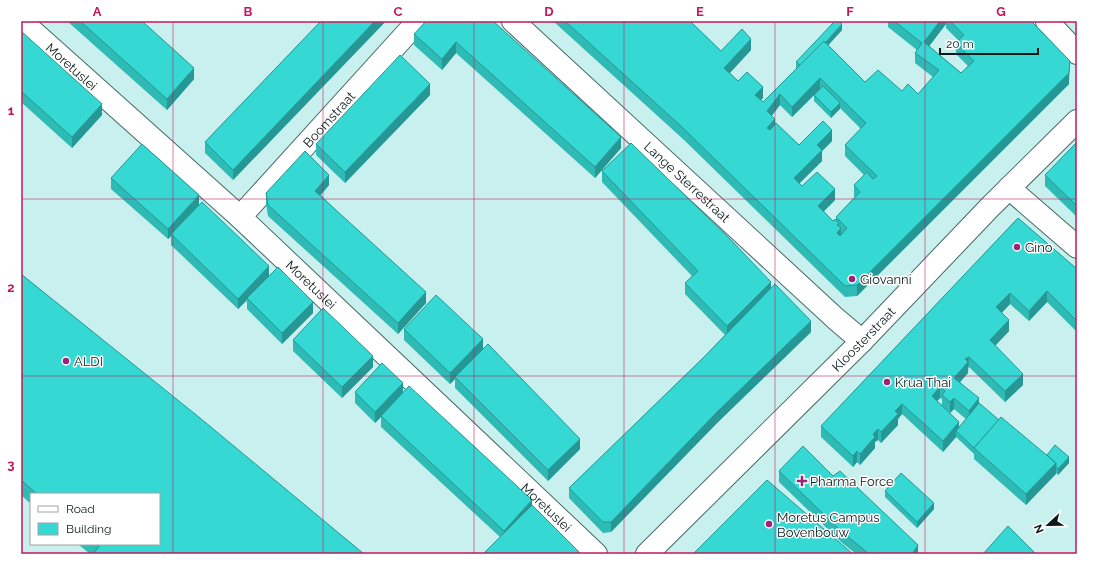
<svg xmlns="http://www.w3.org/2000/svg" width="1098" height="575" font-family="Raleway,sans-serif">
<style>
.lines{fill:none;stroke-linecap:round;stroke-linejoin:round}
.minor-casing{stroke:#466a68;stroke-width:24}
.secondary-casing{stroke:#466a68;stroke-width:24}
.minor{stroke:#fff;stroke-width:22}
.secondary{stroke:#fff;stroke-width:22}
.wall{fill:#2ebab5;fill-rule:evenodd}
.shaded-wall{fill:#259794}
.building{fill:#35d8d3;stroke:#259794;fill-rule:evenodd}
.grid{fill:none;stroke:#c2185b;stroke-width:1;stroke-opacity:0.55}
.poi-dot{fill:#9c227a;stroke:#fff;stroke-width:1.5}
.labels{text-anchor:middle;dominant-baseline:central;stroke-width:3;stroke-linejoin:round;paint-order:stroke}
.street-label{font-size:13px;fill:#0c1b1a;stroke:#fff}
.poi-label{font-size:13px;fill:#0c1b1a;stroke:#fff;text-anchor:start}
.neatline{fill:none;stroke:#c2185b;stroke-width:1.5}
.grid-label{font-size:13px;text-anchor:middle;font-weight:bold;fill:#c2185b}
</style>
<rect width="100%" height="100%" fill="#c8f0ee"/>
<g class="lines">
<g class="minor-casing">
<g id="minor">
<path id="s1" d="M21,21L240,217L596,554"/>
<path id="s2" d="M513,21L836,319L862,341"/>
<polyline points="1047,21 1077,53"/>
<polyline points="1009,188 1077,247"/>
<path id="s3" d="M240,217L418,21"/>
</g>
</g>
<g class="secondary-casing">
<g id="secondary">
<path id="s4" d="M647,554L862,341L990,207L1077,121"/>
</g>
</g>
<use href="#minor" class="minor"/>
<use href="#secondary" class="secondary"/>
</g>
<g class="wall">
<polygon points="67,21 142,21 194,79 167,110"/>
<polygon points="321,21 386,21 233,180 205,153 205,142"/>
<path d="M553,21H690L721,51L751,50L730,73L738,81L763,98L761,100L763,102L797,68H796V62L842,30L828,45L865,82L902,91L918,94L933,77L915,63V53L917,50L888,27V21H1031L1070,61L1069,84L857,296L845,297L683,139ZM946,24V28L958,40L956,43V54L968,66L961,73L929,46ZM814,95V101L831,118L840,108L861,129L845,145V156L864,175L854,185V196L855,197L836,217V220L833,221L824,211L835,200L802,186L799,183L822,161V151L832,141L799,145L775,125L771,116L780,105L792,117Z"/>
<polygon points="501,28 621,148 595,178 456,53 442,70 414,45 414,34"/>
<polygon points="21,31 102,115 72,148 21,102"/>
<polygon points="430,95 345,183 316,155 316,144"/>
<polygon points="1077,142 1077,217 1045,186 1045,175"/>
<polygon points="602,171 771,288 811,332 717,423 611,532 603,533 569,498 569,488 703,358 725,335 685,294 685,283 692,276 602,182"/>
<polygon points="111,178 199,205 269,276 313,313 282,344 247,309 247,300 238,309 171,245 171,236 168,239 111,189"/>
<polygon points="329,185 321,195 426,303 398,334 268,216 266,204 266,193"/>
<path d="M1018,218L1077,269V332L1047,302L1029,321L1010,304L1002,313L1009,331L995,346L1023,385L1005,402L969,367L968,368V373L960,382L979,403L999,420L1047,455L1069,463L1058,475L1056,473L1026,505L974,459V454L956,437L943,452L902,414L898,419V425L881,443L878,440L875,442V448L860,465L857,462L853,467L821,437V426ZM940,398L942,399V405L937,401ZM946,409L950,413L954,409L966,419L959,427Z"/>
<polygon points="21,274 364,554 90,554 78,544 159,544 159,494 31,494 31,504 21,495"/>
<polygon points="404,329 483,350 580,449 548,481 455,388 455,379 450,384 404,340"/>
<polygon points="293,340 373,367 342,398 293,351"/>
<polygon points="355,392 403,392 532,505 500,537 381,427 381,417 375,423 355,403"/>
<polygon points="779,471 833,476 918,554 856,554 841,542 779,482"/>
<polygon points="885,491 934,509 917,528 885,497"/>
</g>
<g class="shaded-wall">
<polygon points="375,21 386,21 233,180 233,170"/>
<polygon points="940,21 946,21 946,24 924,53 924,42"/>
<polygon points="842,24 842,30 804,72 804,67"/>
<polygon points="751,39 751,50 724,79 724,68"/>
<polygon points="456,42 456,53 442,70 442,59"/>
<polygon points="194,68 194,79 167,110 167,99"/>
<polygon points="1069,73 1069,84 857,296 857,285"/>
<polygon points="820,78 820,89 792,117 792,107"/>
<polygon points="430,84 430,95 345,183 345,172"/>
<polygon points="763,87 763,98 755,106 755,95"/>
<polygon points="780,94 780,105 767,122 767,111"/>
<polygon points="840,103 840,109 831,118 831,112"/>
<polygon points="102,104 102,115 72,148 72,137"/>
<polygon points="775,119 775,130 767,139 767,128"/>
<polygon points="832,130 832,141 822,151 822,161 794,189 794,178 817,145"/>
<polygon points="621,137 621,148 595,178 595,167"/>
<polygon points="329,175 329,185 315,201 315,191"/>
<polygon points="835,189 835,200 818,217 818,206"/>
<polygon points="199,195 199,205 171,234 171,236 168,239 168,229"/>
<polygon points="839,224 839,230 841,228 841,239 837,243 837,225"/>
<polygon points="269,266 269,277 247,298 247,300 238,309 238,299"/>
<polygon points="771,282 771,293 727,337 727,326"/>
<polygon points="1047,291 1047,302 1029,321 1029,311"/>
<polygon points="426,292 426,303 398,334 398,323"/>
<polygon points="1010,293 1010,304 996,318 996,307"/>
<polygon points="313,302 313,313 282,344 282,333"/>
<polygon points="1009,320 1009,331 990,351 990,340"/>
<polygon points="811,321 811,332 717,423 611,532 611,522 717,412"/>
<polygon points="483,339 483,350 455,377 455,379 450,384 450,373"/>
<polygon points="373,356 373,367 342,398 342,387"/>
<polygon points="969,357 968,373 954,389 954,378 965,359"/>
<polygon points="1023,374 1023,385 1005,402 1005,391"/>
<polygon points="403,383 403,394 375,423 375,412"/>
<polygon points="940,387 940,398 932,407 932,396"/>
<polygon points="954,398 954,409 950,413 950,402"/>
<polygon points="979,398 979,409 969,422 969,411"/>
<polygon points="902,404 902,414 898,419 898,425 881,443 881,432 895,411"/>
<polygon points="959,422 959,432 956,431 956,437 943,452 943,441"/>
<polygon points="878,429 878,440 875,442 875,448 860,465 860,454 873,434"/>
<polygon points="580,439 580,449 548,481 548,470"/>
<polygon points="857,451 857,462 853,467 853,456"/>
<polygon points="1069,457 1069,463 1058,475 1058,469"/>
<polygon points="1056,463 1056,474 1026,505 1026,494"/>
<polygon points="532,500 532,511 504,542 504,531"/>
<polygon points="934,503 934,509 917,528 917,522"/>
<polygon points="918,545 918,554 912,554"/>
</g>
<g class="building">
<polygon points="80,21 142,21 194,68 167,99"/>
<polygon points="321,21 375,21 233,170 205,142"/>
<polygon points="426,21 493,21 621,137 595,167 456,42 442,59 414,34"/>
<path d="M565,21H690L721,51L742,29L751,39L724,68L738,81L747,72L763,87L755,95L763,102L824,41L865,82L878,70L902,91L908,84L918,94L939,70L915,53L922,43L894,21H940L924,42L961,73L974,61L956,43L964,35L950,21H1031L1070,61L1069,73L857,285L845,286L683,128ZM820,78L866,123L845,145L877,176L873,179L867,172L854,185L860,192L836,217L847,228L840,236L837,233L841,228L837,225L839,224L835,219L833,221L818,206L835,189L817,172L802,186L794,178L822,150L817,145L832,130L823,121L799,145L776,123L770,130L767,128L775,119L767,111L780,94L792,107Z"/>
<polygon points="835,21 839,21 842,24 825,43 824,41 800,65 796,62"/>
<polygon points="21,31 102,104 72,137 21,91"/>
<polygon points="400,55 430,84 345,172 316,144"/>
<polygon points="823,86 840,103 831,112 814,95"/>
<polygon points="1077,142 1077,206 1045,175"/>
<polygon points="631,143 730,239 771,282 727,326 685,283 698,271 602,171"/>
<polygon points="142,144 199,195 168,229 111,178"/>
<polygon points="305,151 329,175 315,191 426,292 398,323 268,205 266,193"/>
<polygon points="202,202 269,266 238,299 171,234"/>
<polygon points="1018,218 1077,269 1077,321 1047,291 1029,311 1010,293 996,307 1009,320 990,340 1023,374 1005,391 969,357 965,359 968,362 954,378 979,398 969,411 954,398 950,402 942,395 945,391 940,387 932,396 959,422 943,441 902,404 895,411 898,414 881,432 878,429 873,434 875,437 860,454 857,451 853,456 821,426"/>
<polygon points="278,267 313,302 282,333 247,298"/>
<polygon points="21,274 200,418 364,554 93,554 99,547 96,544 159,544 159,494 37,494 21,480"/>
<polygon points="775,284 811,321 717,412 611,522 603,522 569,488 703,358"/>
<polygon points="436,295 483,339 450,373 404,329"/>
<polygon points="323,308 373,356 342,387 293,340"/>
<polygon points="488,344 580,439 548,470 455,377"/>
<polygon points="382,363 403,383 375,412 355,392"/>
<polygon points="409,386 532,500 504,531 381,416"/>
<polygon points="979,403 999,420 974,448 956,431"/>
<polygon points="1001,417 1056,463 1026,494 974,448"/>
<polygon points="1055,445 1069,457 1058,469 1056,467 1056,463 1047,455"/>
<polygon points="803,446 833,476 840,471 918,545 912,554 869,554 841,531 779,471"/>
<polygon points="901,473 934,503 917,522 885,491"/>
<polygon points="767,480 853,554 693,554"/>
<polygon points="532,505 581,554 483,554"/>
<polygon points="1008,526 1036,554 983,554"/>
</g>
<path class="grid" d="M173,21V554M323,21V554M474,21V554M624,21V554M775,21V554M925,21V554M21,199H1077M21,376H1077"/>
<g class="poi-dot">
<circle cx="1017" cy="247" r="4"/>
<circle cx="852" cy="279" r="4"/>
<circle cx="66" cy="361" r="4"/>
<circle cx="887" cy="382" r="4"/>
<path d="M800 475h4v4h4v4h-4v4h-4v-4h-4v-4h4z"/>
<circle cx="769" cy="524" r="4"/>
</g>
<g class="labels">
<g class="street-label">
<text stroke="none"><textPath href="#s1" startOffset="68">Moretuslei</textPath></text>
<text stroke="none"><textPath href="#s3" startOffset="132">Boomstraat</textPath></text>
<text stroke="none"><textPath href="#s2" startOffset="237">Lange Sterrestraat</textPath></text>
<text stroke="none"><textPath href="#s1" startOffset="392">Moretuslei</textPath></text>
<text stroke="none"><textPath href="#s4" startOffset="305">Kloosterstraat</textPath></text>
<text stroke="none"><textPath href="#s1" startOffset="716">Moretuslei</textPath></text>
</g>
<g class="poi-label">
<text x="1025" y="247">Gino</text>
<text x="860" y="279">Giovanni</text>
<text x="74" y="361">ALDI</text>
<text x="895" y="382">Krua Thai</text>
<text x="810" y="481">Pharma Force</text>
<text x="777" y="517">Moretus Campus<tspan x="777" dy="15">Bovenbouw</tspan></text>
</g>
</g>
<rect width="1098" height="575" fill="none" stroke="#ffffff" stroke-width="44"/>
<rect x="30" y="493" width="130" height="52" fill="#ffffff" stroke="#9ea4a3"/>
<rect x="38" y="506" width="20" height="6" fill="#ffffff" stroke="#9ea4a3"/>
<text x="66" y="513" font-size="12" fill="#0c1b1a">Road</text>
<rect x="38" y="523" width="20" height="12" fill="#35d8d3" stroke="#9ea4a3"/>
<text x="66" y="533" font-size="12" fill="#0c1b1a">Building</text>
<g transform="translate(1048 525) rotate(248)" stroke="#ffffff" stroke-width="3" paint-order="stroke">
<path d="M0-3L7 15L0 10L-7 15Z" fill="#0c1b1a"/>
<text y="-6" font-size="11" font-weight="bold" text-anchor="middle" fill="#0c1b1a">N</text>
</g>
<path d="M940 48v6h98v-6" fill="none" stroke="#0c1b1a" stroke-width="2"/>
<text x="946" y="48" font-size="12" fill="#0c1b1a" stroke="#ffffff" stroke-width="3" paint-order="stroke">20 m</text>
<rect x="22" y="22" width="1054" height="531" class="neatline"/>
<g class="grid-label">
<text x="97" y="16">A</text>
<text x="248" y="16">B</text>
<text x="398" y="16">C</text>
<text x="549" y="16">D</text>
<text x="700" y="16">E</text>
<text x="850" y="16">F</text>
<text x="1001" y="16">G</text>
<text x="11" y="115">1</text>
<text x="11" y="292">2</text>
<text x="11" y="469">3</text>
</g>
</svg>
